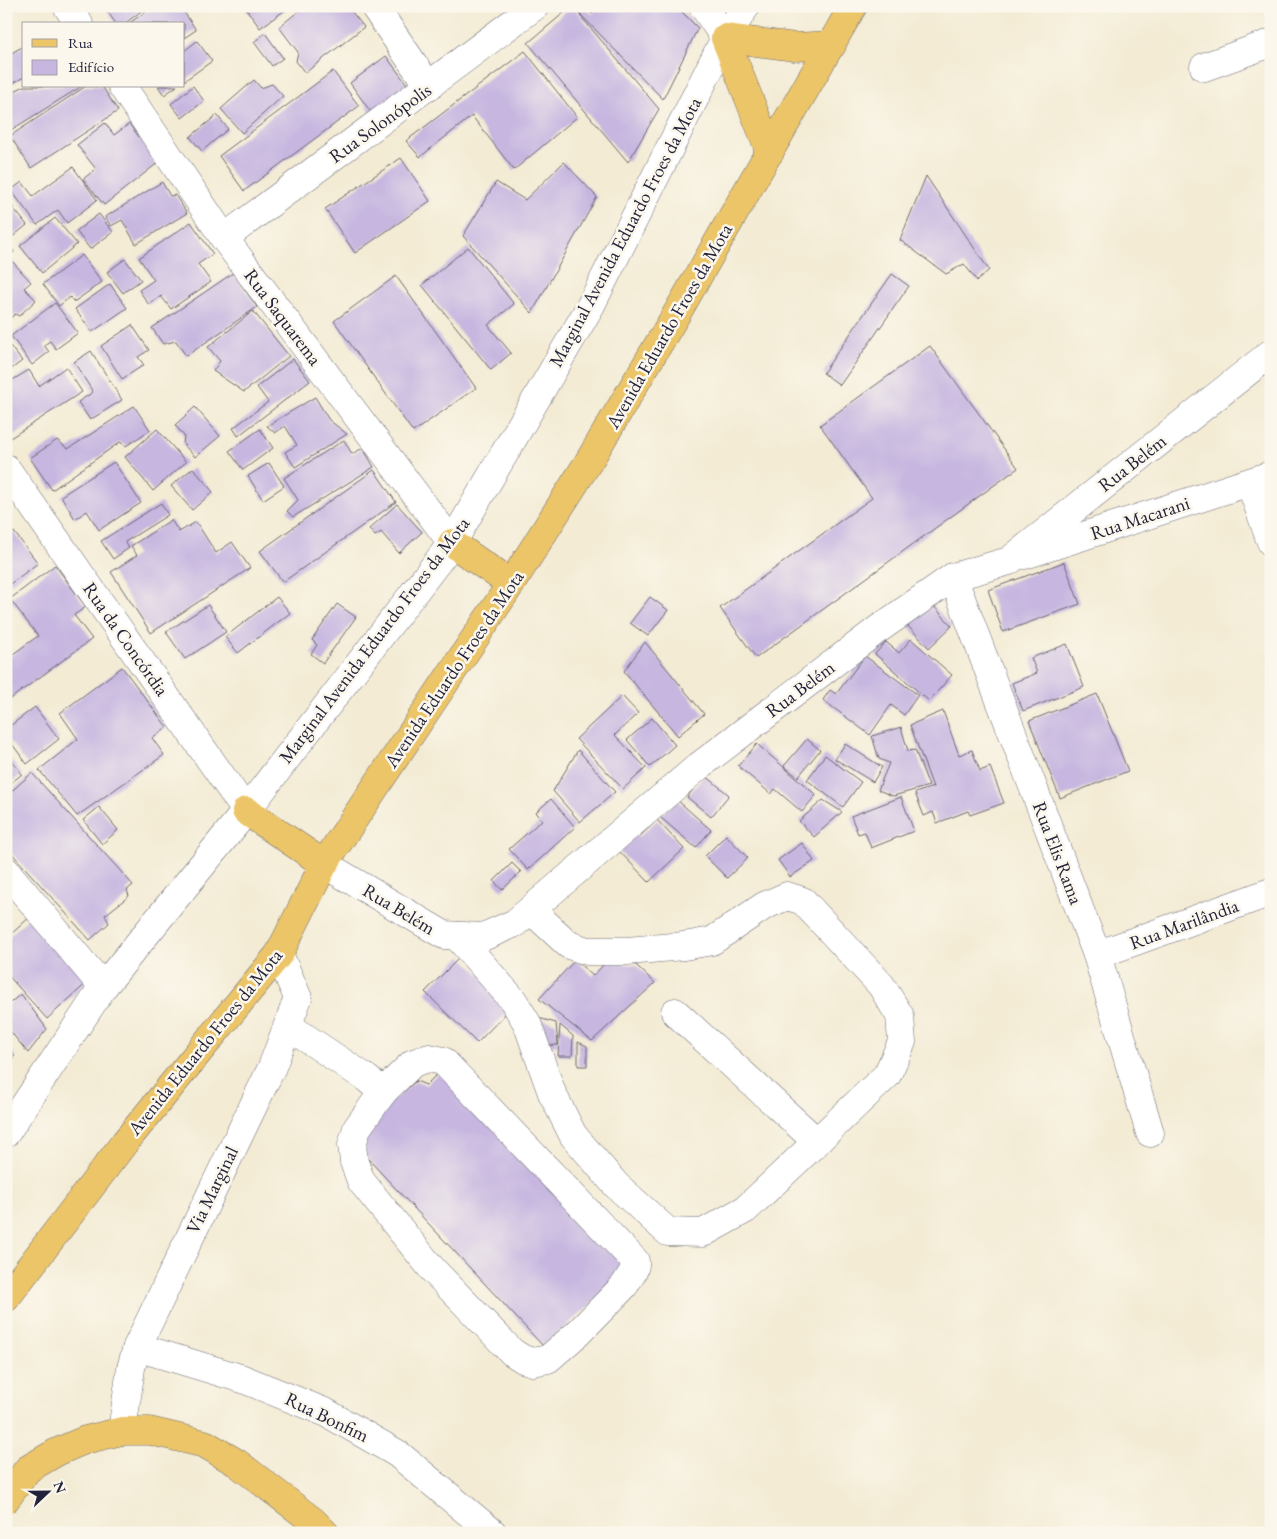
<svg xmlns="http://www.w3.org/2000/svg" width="1277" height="1539" font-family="'EB Garamond',serif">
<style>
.building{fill:#c6b6e0}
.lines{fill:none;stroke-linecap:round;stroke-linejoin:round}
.minor-casing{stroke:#6b6871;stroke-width:29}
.major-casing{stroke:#6b6871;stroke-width:29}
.highway-casing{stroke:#6b6871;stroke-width:29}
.minor{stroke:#fff;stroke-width:28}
.major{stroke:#ecc569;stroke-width:28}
.highway{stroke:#ecc569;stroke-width:28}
.labels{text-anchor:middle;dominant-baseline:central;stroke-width:5;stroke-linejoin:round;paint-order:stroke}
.street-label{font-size:19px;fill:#22223b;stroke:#fbf7ec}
</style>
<rect width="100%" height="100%" fill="#fbf7ec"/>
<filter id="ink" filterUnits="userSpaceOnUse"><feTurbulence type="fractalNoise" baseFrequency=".02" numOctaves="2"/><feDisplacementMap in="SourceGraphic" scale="10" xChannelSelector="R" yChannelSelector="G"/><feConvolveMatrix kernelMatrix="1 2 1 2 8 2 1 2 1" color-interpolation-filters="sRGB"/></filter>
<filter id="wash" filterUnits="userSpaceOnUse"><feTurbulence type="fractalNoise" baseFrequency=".0096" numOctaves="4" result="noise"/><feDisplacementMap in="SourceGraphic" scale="20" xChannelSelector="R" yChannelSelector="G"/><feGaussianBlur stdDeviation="1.12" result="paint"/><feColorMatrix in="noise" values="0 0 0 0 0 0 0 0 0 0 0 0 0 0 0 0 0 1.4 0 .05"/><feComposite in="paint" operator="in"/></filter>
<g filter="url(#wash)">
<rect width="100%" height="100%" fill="#f3ebd4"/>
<g id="blocks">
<g class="building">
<polygon points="104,6 148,6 124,24 116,24"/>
<polygon points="154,6 180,6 196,30 184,38 184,24 128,24"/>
<polygon points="244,6 291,6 260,28"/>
<polygon points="305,6 347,6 364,27 305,73 296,61 298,52 279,27"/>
<polygon points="572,6 659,109 628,162 528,43"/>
<polygon points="600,6 676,6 698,28 663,99 579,13 585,7 592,14"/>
<polygon points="265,33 283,58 272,66 254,42"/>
<polygon points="197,41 212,61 184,81 184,51"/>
<polygon points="24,46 24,77 6,87 6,56"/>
<polygon points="525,51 577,117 514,170 472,116 420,157 406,141"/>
<polygon points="386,56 409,87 373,115 350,83"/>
<polygon points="333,71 359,106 244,191 219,156"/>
<polygon points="254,80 261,88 272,84 283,96 242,133 221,109"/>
<polygon points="24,86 82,86 11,130 6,122 6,96"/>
<polygon points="86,86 102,86 118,111 31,168 10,136"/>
<polygon points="158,86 177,86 164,95"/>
<polygon points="193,86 204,101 182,118 171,104"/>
<polygon points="217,115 228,129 202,151 190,137"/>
<polygon points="105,123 114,135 129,124 159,162 104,205 83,179 96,169 77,145"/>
<polygon points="401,158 430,201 355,253 325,209"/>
<polygon points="564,162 597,197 532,313 463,236 496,182 525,200"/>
<polygon points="73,167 97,200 67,223 58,210 37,225 11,190 22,182 33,196"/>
<polygon points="926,176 989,270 977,281 964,264 946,274 900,240"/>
<polygon points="162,182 170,196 175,195 187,213 136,244 122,220 111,226 105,217"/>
<polygon points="6,199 27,225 6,242"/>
<polygon points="99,214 113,232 90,249 76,231"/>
<polygon points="55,218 77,244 42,273 20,246"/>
<polygon points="191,222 213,254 198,264 211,282 171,309 161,296 149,305 139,290 154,280 139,258"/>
<polygon points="6,242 14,252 6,258"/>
<polygon points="468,247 514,304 488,325 511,353 491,370 422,285"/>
<polygon points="82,255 102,282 74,302 70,297 59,306 43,284"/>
<polygon points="125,259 141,280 123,293 107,272"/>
<polygon points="12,261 31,282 24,288 36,300 19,316 15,314 6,322 6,267"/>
<polygon points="233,273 257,307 186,356 176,341 163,344 152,328"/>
<polygon points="892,274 909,286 840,385 823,373"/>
<polygon points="396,276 476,388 413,432 334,321"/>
<polygon points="110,284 127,308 92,332 75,309"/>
<polygon points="55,303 78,333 56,349 50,341 44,345 49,352 32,365 11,336"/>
<polygon points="253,311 289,356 244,392 213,371 220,361 208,347"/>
<polygon points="132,325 149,350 138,357 144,365 122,379 101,346"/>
<polygon points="6,341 22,361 6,373"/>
<polygon points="930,346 1018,468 756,658 720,608 872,498 820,425"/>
<polygon points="91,351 122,400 90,420 78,402 93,392 74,362"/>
<polygon points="293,359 310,381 238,436 233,428 268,402 257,387"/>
<polygon points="66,367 82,392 7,440 6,384 29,370 39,386"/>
<polygon points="315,397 329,420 347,434 295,467 285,452 297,445 285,426 275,433 267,426"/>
<polygon points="134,406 150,430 126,446 120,442 52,490 30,458 57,440 68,449"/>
<polygon points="195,407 220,436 195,457 183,444 184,436 175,425"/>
<polygon points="157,429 186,462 153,491 125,457"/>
<polygon points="260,429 273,448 243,470 229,451"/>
<polygon points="344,440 352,454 363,448 374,467 293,517 287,511 298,500 284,478"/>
<polygon points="114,462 141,503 99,530 87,511 75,519 61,496"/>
<polygon points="269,463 284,486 263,500 248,476"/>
<polygon points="193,468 213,492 192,510 171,486"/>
<polygon points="374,470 396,502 283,582 260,551"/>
<polygon points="161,503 168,515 125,542 129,548 113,559 101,541"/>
<polygon points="397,504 422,532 399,553 381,532 375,536 369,529"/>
<polygon points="171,520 179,532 196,522 216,553 232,542 250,568 151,633 111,572 137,555 131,546"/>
<polygon points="14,532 38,563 6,587 6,538"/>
<polygon points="1064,562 1080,604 1003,632 988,590"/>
<polygon points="55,565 86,607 74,615 92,639 6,702 6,659 38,636 10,599"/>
<polygon points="277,597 290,613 238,653 225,637"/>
<polygon points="650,597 668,610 648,636 630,623"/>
<polygon points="931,603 952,626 929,648 908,626"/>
<polygon points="337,604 356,617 323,663 311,654 317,645 312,640"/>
<polygon points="208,605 226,632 185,659 166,632"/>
<polygon points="911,639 952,675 929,701 875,654 886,642 899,653"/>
<polygon points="645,642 704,714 678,736 624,671"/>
<polygon points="1067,644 1084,687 1023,711 1012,683 1037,673 1031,658"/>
<polygon points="865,656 918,695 904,715 891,705 870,735 823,700 830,690 836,694"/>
<polygon points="122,667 167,727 152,738 164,755 77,816 39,770 78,739 60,713"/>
<polygon points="1097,694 1128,771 1060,798 1029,721"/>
<polygon points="622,696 638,713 615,735 646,768 623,789 576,739"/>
<polygon points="35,707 59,739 27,764 6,736 6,729"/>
<polygon points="943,711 959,755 972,750 980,771 990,767 1004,803 970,815 968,811 937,823 933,812 924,816 915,793 933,787 910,725"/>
<polygon points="652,718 675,745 650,767 627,740"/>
<polygon points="901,727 908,751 915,750 929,786 893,796 878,790 889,763 879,759 872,736"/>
<polygon points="807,739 820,750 798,777 784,766"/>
<polygon points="757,744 816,795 802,812 775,789 771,794 738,766"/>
<polygon points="845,744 882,767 873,782 835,759"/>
<polygon points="578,750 615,792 580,822 553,791"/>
<polygon points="6,754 22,774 6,787"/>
<polygon points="825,755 861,782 843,807 807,780"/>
<polygon points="32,773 133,885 127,890 129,896 105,915 109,923 90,940 6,847 6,796"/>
<polygon points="705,775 729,795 711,817 687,797"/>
<polygon points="901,797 914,831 871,848 865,832 858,834 851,816"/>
<polygon points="551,799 575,827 528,870 509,849 542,820 536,812"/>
<polygon points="676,799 711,830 696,848 660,817"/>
<polygon points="823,800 842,812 814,837 799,821"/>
<polygon points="99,807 118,830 102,844 83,820"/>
<polygon points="657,820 684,849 649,882 617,849 635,832 639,837"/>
<polygon points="726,835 748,858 727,878 705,856"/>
<polygon points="802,843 814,861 790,877 778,860"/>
<polygon points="512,863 521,872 502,890 494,881"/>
<polygon points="33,914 91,979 47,1019 6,973 6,939"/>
<polygon points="461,956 513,1006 477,1043 425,992"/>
<polygon points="575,960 593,976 606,962 636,965 655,983 592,1041 539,999"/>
<polygon points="21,994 47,1029 28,1053 6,1026 6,1006"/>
<polygon points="535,1017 556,1023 558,1045 536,1046"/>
<polygon points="560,1025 573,1036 572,1056 558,1056"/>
<polygon points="578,1042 587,1046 587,1066 578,1066"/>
<polygon points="6,1045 15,1056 6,1064"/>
<polygon points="442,1069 631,1269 543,1346 355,1145 374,1129 370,1120 416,1081 426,1085"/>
</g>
</g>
</g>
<g filter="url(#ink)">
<use href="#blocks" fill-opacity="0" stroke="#6b6871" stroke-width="1"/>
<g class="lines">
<g class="minor-casing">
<g id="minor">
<polyline points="67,6 79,24"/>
<polyline points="374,6 429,87"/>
<polyline points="703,6 725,38"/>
<polyline points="1204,67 1271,43"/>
<polyline points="122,86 224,238 452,543"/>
<polyline points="224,238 535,6"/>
<polyline points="6,468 246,811"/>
<polyline points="1250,483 1271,542"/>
<polyline points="1025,555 1271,475"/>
<polyline points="953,577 1097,955 1150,1133"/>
<polyline points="324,864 444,935 483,937 515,923 699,766 877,630 953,577 1009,561 1271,353"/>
<polyline points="6,871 103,987"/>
<polyline points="457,936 513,1000 527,1023 552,1093 573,1135 616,1185 668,1232 703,1233 746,1209 887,1075 902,1042 900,1016 881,985 803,901 787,896 764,906 712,941 684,946 627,951 587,951 569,945 531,910"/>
<polyline points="1097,955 1271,892"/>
<polyline points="675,1012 816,1141"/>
<polyline points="288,1026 366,1078 383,1092"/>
<polygon points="429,1058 443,1061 635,1261 635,1265 633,1272 624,1286 578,1333 548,1359 533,1362 523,1359 512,1352 433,1270 361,1181 354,1162 352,1145 357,1128 383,1092 413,1063"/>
<polyline points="6,1133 103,987 246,811 452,543 591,305 725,38 746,6"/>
<polyline points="137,1347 243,1379 327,1413 398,1454 493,1533"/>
<polyline points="122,1431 131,1368 137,1347 272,1067 298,998 279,954"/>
</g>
</g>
<g class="major-casing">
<polyline id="major" points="6,1499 28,1469 57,1452 85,1440 122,1431 150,1431 205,1444 237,1463 313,1521 325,1533"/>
</g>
<g class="highway-casing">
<g id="highway">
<polyline points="770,152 725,38 795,47 832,45"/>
<polyline points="452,543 511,584"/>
<polyline points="246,811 324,864"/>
<polyline points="6,1298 125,1142 279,954 324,864 511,584 589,461 677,313 853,6"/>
</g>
</g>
<use href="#minor" class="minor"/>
<use href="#major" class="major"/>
<use href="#highway" class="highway"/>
</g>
</g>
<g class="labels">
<g class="street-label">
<text transform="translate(380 123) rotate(-36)">Rua Solonópolis</text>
<text transform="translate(625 232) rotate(-62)">Marginal Avenida Eduardo Froes da Mota</text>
<text transform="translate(283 317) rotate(53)">Rua Saquarema</text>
<text transform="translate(669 326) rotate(-60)">Avenida Eduardo Froes da Mota</text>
<text transform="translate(1132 463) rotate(-38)">Rua Belém</text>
<text transform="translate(1140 518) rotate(-18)">Rua Macarani</text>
<text transform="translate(126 639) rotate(55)">Rua da Concórdia</text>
<text transform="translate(374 640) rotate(-53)">Marginal Avenida Eduardo Froes da Mota</text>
<text transform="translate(454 669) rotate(-56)">Avenida Eduardo Froes da Mota</text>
<text transform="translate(800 689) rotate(-37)">Rua Belém</text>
<text transform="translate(1058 853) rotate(69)">Rua Elis Rama</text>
<text transform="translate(399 909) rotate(31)">Rua Belém</text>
<text transform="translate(1184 924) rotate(-20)">Rua Marilândia</text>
<text transform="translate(205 1042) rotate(-51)">Avenida Eduardo Froes da Mota</text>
<text transform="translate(212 1190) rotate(-64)">Via Marginal</text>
<text transform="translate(327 1417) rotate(26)">Rua Bonfim</text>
</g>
</g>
<rect width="1277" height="1539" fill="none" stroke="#fbf7ec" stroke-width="25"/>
<rect x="22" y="22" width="162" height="65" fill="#fbf7ec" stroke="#a4a2a5"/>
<rect x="32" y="39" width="25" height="8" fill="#ecc569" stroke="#a4a2a5"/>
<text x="68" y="48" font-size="15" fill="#22223b">Rua</text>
<rect x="32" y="60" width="25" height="15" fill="#c6b6e0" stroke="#a4a2a5"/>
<text x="68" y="72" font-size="15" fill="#22223b">Edifício</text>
<g transform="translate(48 1492) rotate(68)" stroke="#fbf7ec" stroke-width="4" paint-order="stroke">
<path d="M0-4L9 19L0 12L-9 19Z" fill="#22223b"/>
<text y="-8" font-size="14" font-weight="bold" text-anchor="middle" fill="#22223b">N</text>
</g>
</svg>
